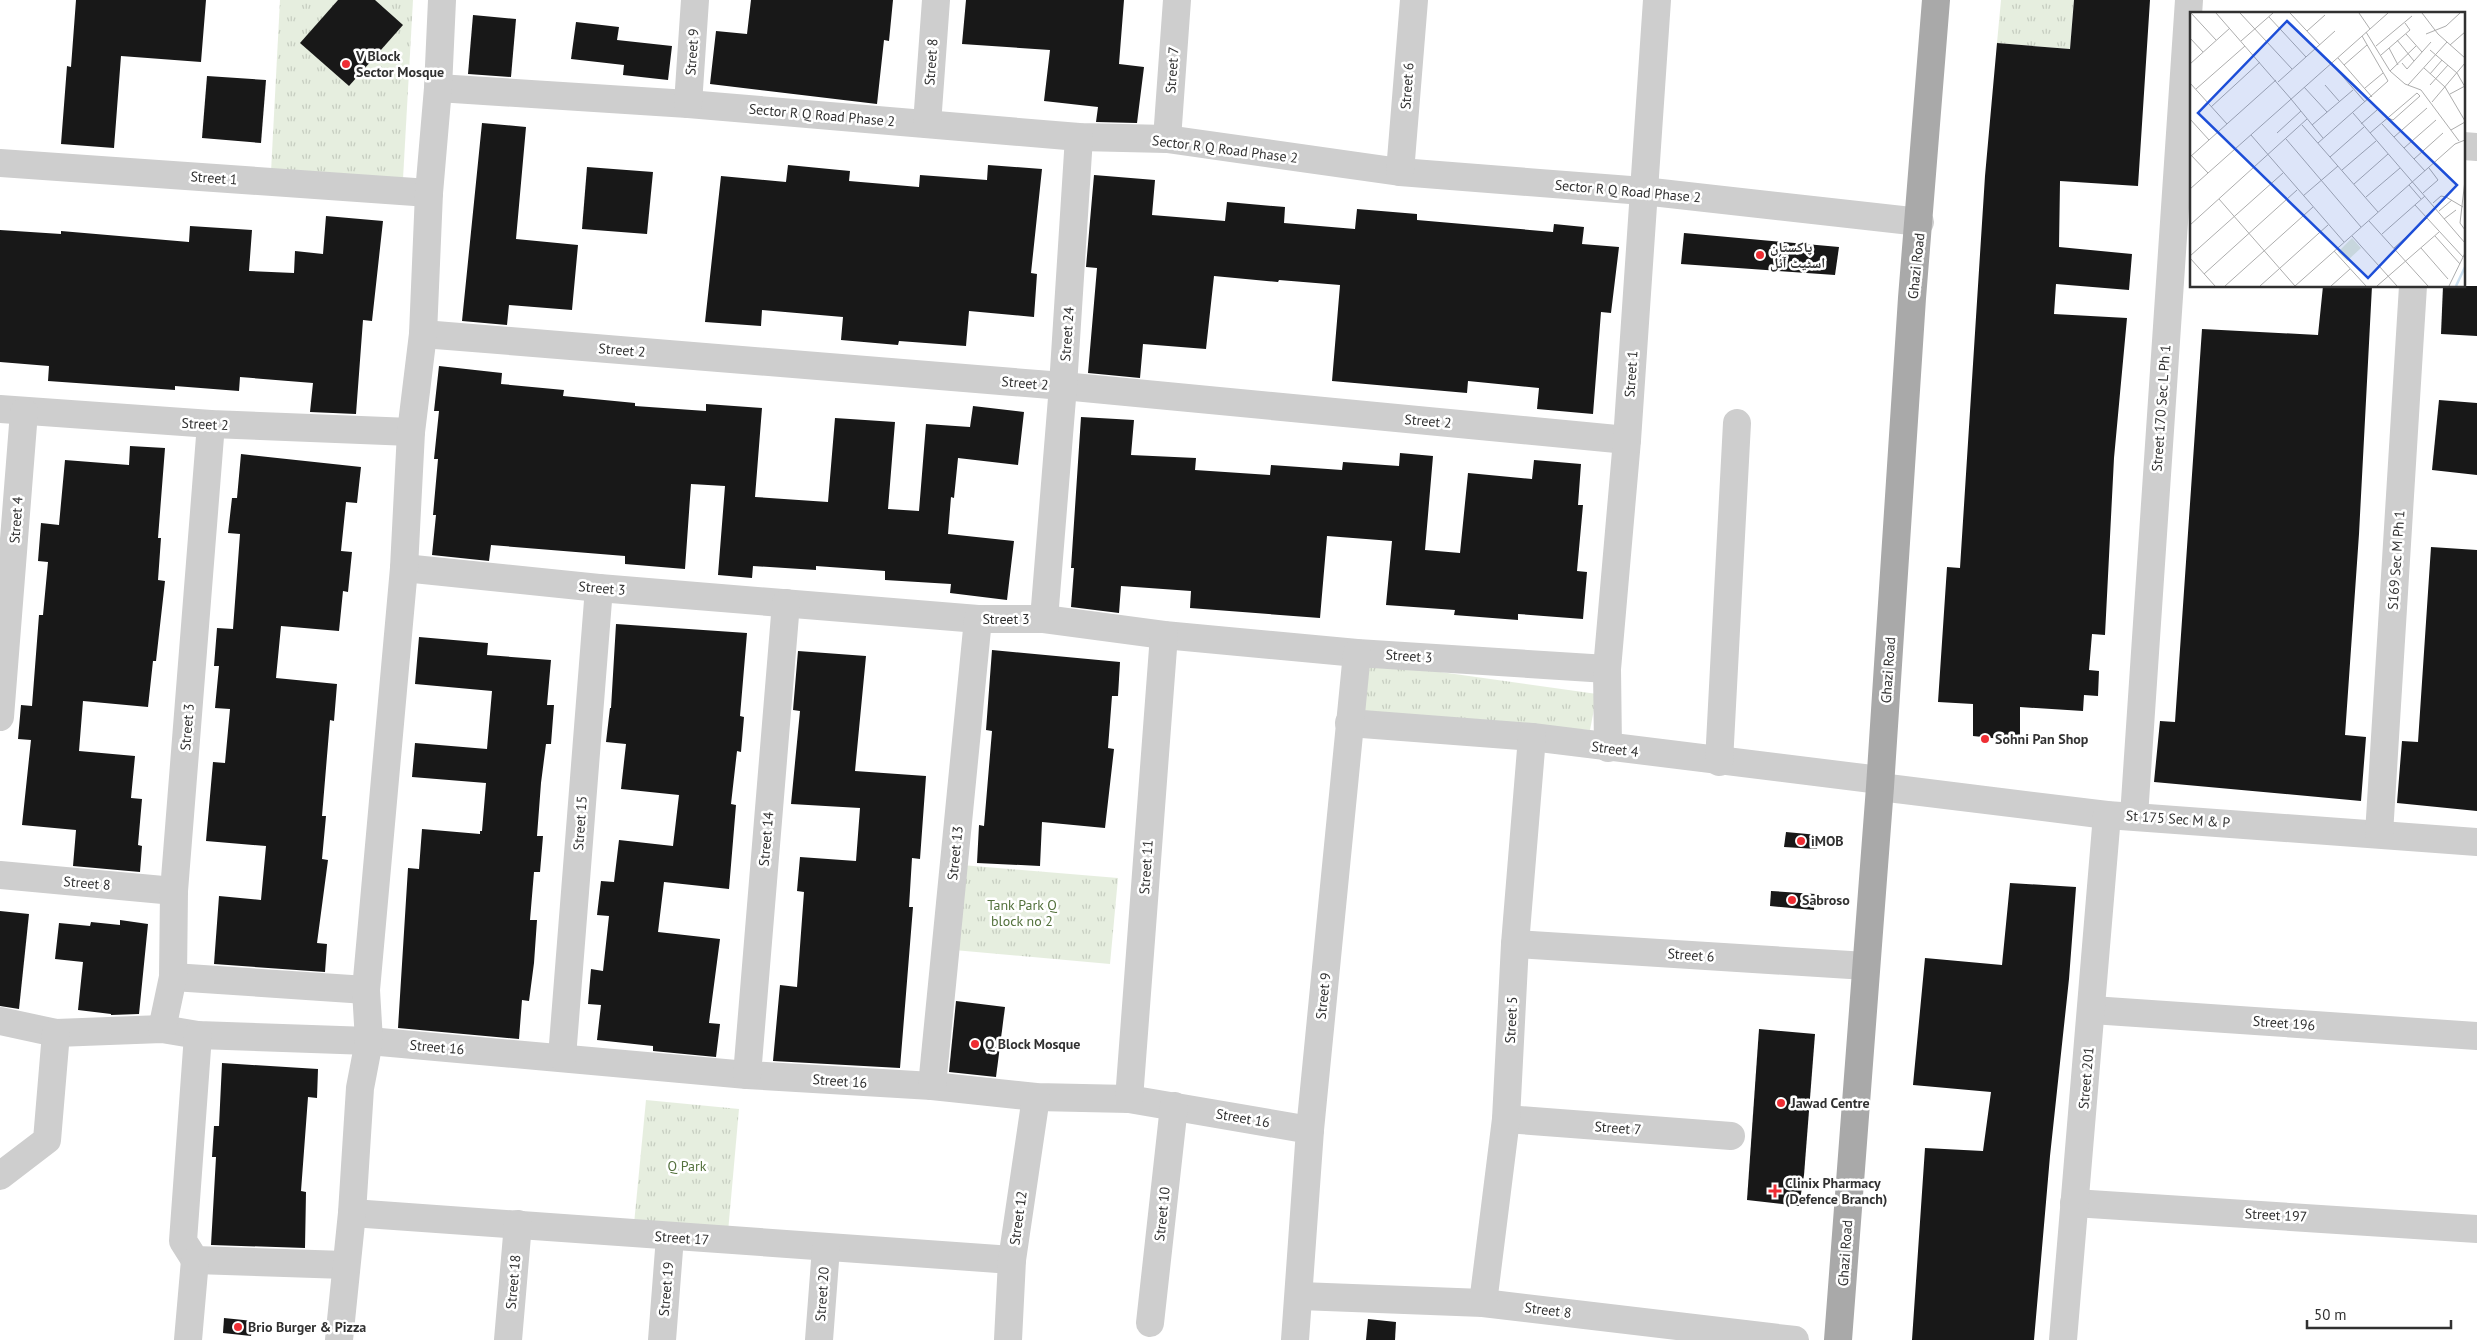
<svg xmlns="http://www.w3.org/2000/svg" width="2477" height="1340" font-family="'PT Sans','Noto Naskh Arabic',sans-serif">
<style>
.park{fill:url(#park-tufts)}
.building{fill:#181818}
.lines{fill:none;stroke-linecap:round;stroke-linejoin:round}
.minor{stroke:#cecece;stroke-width:28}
.major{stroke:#a9a9a9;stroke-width:28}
.poi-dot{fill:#ee2d33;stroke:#fff;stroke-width:2}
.labels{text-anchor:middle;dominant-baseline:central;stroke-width:5;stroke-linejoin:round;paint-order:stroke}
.street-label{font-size:14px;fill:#313131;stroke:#fff}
.poi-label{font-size:14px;font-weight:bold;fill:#313131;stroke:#fff;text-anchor:start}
.park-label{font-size:14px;fill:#52703b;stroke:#fff}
.inset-river{fill:none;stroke:#cadfef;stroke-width:2.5}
.inset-road{fill:none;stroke:#adadad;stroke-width:1}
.view{fill:#1d4ed8;fill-opacity:0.15;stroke:#1d4ed8;stroke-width:2.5}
.inset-edge{fill:none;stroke:#313131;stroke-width:2.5}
</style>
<defs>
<pattern id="park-tufts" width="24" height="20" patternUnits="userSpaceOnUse" patternTransform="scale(1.25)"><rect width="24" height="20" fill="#e6eedf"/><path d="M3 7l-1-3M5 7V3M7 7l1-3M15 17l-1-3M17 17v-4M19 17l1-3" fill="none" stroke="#c6cdc0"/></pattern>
</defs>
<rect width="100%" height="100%" fill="#fff"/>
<g class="park">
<polygon points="280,0 413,0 403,179 271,172"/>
<polygon points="2001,0 2074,0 2070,49 1997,43"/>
<polygon points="1369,662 1597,694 1590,730 1356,715"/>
<polygon points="962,865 1118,878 1110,964 954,950"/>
<polygon points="646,1100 739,1109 728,1232 634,1224"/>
</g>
<g class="building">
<polygon points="76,0 206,0 201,62 121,56 114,148 61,144 67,66 71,67"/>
<polygon points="338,0 375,0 403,25 349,86 300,43"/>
<polygon points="751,0 893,0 889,41 884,40 877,104 710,84 716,31 747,34"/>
<polygon points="966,0 1124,0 1119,64 1144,67 1137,123 1096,122 1098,107 1044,101 1050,50 962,44"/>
<polygon points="2074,0 2150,0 2138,186 2060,181 2059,247 2132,254 2129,290 2056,284 2054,314 2127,318 2114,458 2105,635 2092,634 2089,670 2099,671 2098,696 2084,695 2083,711 2020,707 2020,741 1973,736 1973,704 1938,702 1947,567 1960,568 1985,176 1997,43 2070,49"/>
<polygon points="473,15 516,19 511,77 468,74"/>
<polygon points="576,22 619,27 617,40 672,46 668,80 623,75 624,65 571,59"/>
<polygon points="207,76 266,80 261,143 202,138"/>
<polygon points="482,123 526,127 516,239 578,245 572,310 509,305 507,325 462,321"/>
<polygon points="788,165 850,171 849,181 919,187 920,175 987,180 988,165 1042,169 1031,273 1037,274 1034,317 969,311 966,346 899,341 898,345 841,340 843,317 762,310 761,326 705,322 721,176 786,182"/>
<polygon points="587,167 653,172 647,234 582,229"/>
<polygon points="1094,175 1155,180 1152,215 1225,221 1227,202 1285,207 1284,223 1355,229 1357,209 1417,214 1417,220 1553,232 1554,224 1584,227 1582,244 1619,247 1611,313 1601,312 1593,414 1537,409 1539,388 1468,381 1467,393 1332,381 1340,285 1279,280 1278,282 1214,276 1206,349 1143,344 1140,378 1088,373 1097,268 1086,267"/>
<polygon points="326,216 383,221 372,321 363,320 356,414 310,412 313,383 240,377 239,391 175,386 175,390 48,381 49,366 0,362 0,230 61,234 61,231 189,242 190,226 252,230 249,271 294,273 295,251 323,254"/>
<polygon points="1684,233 1839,247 1835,275 1681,264"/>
<polygon points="2323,286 2372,286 2359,534 2345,735 2366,737 2361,801 2154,782 2160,721 2175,722 2202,329 2318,335"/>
<polygon points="2443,286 2477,286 2477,336 2441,334"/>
<polygon points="439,366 502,373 501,384 564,390 563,396 635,403 635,406 706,411 706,404 762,408 755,497 828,502 835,418 895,422 888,509 919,511 926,424 970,427 973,406 1024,412 1018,465 958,458 954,498 951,497 948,534 1014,541 1007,600 950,593 951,584 885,580 885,571 816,566 816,570 753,566 752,578 718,575 725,486 691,484 685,569 625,564 625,556 491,545 489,561 432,555 436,515 433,515 438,459 434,459 439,411 434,411"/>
<polygon points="2439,400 2477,403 2477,475 2432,470"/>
<polygon points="1081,417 1134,420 1131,455 1196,458 1195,470 1270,475 1271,465 1342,470 1343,462 1399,466 1400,453 1433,456 1425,550 1460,553 1468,473 1532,479 1534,460 1581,464 1578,505 1583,505 1577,571 1587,572 1583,619 1518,614 1518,620 1454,615 1455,610 1386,605 1392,541 1327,536 1320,618 1190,608 1191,591 1121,586 1119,613 1071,607 1074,568 1071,568"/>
<polygon points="130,446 165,448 158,538 161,538 158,580 165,581 156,661 153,661 148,707 83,701 79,751 135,756 131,798 142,799 138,845 142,846 140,872 73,866 76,830 22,825 31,740 18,739 21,705 32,706 39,615 43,615 48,562 38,561 41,523 59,525 65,460 129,465"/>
<polygon points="241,454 361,467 357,503 346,502 341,551 352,552 348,592 343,591 339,631 281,626 276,678 337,684 334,721 330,720 322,816 326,816 322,859 328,860 317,943 327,944 325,972 214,964 219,896 261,900 266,846 206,841 213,762 225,763 230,709 215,708 219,666 214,666 217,628 233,629 240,534 228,533 232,498 237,498"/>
<polygon points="2431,547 2477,550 2477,811 2397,803 2402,741 2418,742"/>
<polygon points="616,624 747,633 740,716 744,717 741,752 737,751 731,804 736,805 729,889 664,882 658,932 720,939 709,1023 720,1024 716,1057 653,1051 653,1046 597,1040 601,1005 588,1004 591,969 603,971 609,916 597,915 601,881 614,882 619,840 673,846 679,795 621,789 626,744 606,742 610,708 611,708"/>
<polygon points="419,637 488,643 487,655 551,660 547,705 554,705 551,744 546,744 541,783 537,836 543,836 540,872 534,872 530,920 537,920 534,963 529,1001 522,1000 519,1039 398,1028 408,868 419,869 422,829 480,834 480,831 482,831 486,783 412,777 415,743 487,749 492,691 415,684"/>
<polygon points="992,650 1120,662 1118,696 1112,696 1108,748 1114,749 1105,828 1042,822 1040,866 977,863 979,825 984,826 992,731 986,730"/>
<polygon points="798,651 866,656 855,771 926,776 920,859 912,858 909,907 913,907 900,1068 773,1061 780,985 797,987 804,892 797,891 800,857 856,861 860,808 791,804 800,711 793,710"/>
<polygon points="1786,832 1818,835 1817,849 1784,847"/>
<polygon points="2010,883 2076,887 2069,979 2050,1156 2034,1340 1912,1340 1925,1148 1983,1151 1991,1092 1913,1085 1925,958 2002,965"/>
<polygon points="1771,891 1815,894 1814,910 1770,906"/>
<polygon points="0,911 29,914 19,1009 0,1006"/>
<polygon points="120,920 148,924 139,1014 111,1015 111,1014 78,1010 83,962 55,959 59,923 90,926 91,922 120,925"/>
<polygon points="956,1001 1005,1007 996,1077 949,1072"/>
<polygon points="1759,1029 1815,1034 1804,1175 1799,1206 1747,1200"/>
<polygon points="222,1063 318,1069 317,1098 308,1097 306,1124 301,1191 306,1192 305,1248 211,1245 216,1157 212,1157 214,1126 219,1126"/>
<polygon points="224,1318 253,1321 251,1336 223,1333"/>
<polygon points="1368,1319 1396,1322 1395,1340 1366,1340"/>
</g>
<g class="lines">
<g class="minor">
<polyline points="438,88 688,104 1079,137 1167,139 1400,172 1643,191 1920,222"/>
<polyline points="688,104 695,0"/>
<polyline points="927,124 936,0"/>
<polyline points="1167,139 1177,0"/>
<polyline points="2463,146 2477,147"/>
<polyline points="0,163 429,193"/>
<polyline points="1400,172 1414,0"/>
<polyline points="423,334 1063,386 1627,440"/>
<polyline points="0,409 211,424 411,432"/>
<polyline points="404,568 599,588 978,619 1044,619 1164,635 1357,653 1607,669"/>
<polyline points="1044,619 1063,386 1079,137"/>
<polyline points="0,717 24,412"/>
<polyline points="1349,723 1532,737 1880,780"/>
<polyline points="1608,748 1607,669 1627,440 1657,0"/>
<polyline points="1719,762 1737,423"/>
<polyline points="1880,787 2107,815 2477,842"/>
<polyline points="2134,816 2189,0"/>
<polyline points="2379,834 2413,286"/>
<polyline points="0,875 174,891"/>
<polyline points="1515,944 1866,966"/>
<polyline points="173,977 366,990"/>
<polyline points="2092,1010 2477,1036"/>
<polyline points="0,1021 56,1033 162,1029 198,1035 369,1041 747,1075 932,1086 1036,1097 1129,1099 1310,1130"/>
<polyline points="162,1029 173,977 174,891 211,424"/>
<polyline points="198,1035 183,1241 195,1260 345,1265"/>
<polyline points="562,1057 599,588"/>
<polyline points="747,1075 786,603"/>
<polyline points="932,1086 978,619"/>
<polyline points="1129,1099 1164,635"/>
<polyline points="1506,1119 1731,1136"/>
<polyline points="0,1176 47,1140 56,1033"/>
<polyline points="2074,1203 2477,1229"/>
<polyline points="352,1213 1012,1260"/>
<polyline points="1300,1296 1483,1303 1795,1340"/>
<polyline points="1483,1303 1506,1119 1515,944 1532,737"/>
<polyline points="1150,1323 1174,1106"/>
<polyline points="188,1340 195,1260"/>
<polyline points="339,1340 352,1213 360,1088 369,1041 366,990 404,568 411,432 423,334 429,193 438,88 442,0"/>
<polyline points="508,1340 518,1224"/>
<polyline points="662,1340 670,1237"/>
<polyline points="819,1340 826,1248"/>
<polyline points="1008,1340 1012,1260 1036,1097"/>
<polyline points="1295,1340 1310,1130 1357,653"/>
<polyline points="2063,1340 2107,815"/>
</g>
<polyline class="major" points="1838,1340 1880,787 1912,298 1936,0"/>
</g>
<g class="poi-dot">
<circle cx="346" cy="64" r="5"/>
<circle cx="1760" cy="255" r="5"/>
<circle cx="1985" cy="739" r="5"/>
<circle cx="1801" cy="841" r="5"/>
<circle cx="1792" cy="900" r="5"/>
<circle cx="975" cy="1044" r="5"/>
<circle cx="1781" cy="1103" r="5"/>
<path d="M1772.5 1183.5h5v5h5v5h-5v5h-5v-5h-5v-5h5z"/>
<circle cx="238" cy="1327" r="5"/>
</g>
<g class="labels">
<g class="street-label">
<text transform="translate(692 52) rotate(-86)">Street 9</text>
<text transform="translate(931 62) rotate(-86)">Street 8</text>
<text transform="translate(1172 70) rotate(-86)">Street 7</text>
<text transform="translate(1407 86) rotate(-86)">Street 6</text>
<text transform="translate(822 115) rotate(5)">Sector R Q Road Phase 2</text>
<text transform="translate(1225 149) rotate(7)">Sector R Q Road Phase 2</text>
<text transform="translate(214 178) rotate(4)">Street 1</text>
<text transform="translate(1628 191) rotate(5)">Sector R Q Road Phase 2</text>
<text transform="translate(1916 266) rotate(-84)">Ghazi Road</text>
<text transform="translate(1067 334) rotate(-86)">Street 24</text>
<text transform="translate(622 350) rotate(5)">Street 2</text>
<text transform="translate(1631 374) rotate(-86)">Street 1</text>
<text transform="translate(1025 383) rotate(5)">Street 2</text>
<text transform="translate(2161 408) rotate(-86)">Street 170 Sec L Ph 1</text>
<text transform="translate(1428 421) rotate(5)">Street 2</text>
<text transform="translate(205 424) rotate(3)">Street 2</text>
<text transform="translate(16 520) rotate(-86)">Street 4</text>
<text transform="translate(2396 560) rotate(-86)">S169 Sec M Ph 1</text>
<text transform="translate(602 588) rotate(5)">Street 3</text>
<text x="1006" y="619">Street 3</text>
<text transform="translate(1409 656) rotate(4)">Street 3</text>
<text transform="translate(1888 670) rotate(-86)">Ghazi Road</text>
<text transform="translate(187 727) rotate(-85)">Street 3</text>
<text transform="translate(1615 749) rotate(7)">Street 4</text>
<text transform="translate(2178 819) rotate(4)">St 175 Sec M &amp; P</text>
<text transform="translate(580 823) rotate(-86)">Street 15</text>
<text transform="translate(766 839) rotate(-85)">Street 14</text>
<text transform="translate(955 853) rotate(-84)">Street 13</text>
<text transform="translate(1146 867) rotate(-86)">Street 11</text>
<text transform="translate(87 883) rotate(5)">Street 8</text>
<text transform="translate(1691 955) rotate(4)">Street 6</text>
<text transform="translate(1323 996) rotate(-84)">Street 9</text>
<text transform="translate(1511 1020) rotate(-87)">Street 5</text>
<text transform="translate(2284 1023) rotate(4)">Street 196</text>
<text transform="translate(437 1047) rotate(5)">Street 16</text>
<text transform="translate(2086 1078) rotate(-85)">Street 201</text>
<text transform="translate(840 1081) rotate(4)">Street 16</text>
<text transform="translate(1243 1118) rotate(10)">Street 16</text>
<text transform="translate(1618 1128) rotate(4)">Street 7</text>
<text transform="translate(1162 1214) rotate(-84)">Street 10</text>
<text transform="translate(2276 1215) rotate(3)">Street 197</text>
<text transform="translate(1018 1218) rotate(-82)">Street 12</text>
<text transform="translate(682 1238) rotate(4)">Street 17</text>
<text transform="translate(1845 1253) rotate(-86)">Ghazi Road</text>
<text transform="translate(513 1282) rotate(-85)">Street 18</text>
<text transform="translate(666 1289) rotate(-85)">Street 19</text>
<text transform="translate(822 1294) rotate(-86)">Street 20</text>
<text transform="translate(1548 1310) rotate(7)">Street 8</text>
</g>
<g class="poi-label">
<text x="356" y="56">V Block<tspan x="356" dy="16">Sector Mosque</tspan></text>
<text x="1770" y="247">پاکستان<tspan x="1770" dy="16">اسٹیٹ آئل</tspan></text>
<text x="1995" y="739">Sohni Pan Shop</text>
<text x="1811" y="841">iMOB</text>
<text x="1802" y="900">Sabroso</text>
<text x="985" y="1044">Q Block Mosque</text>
<text x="1791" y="1103">Jawad Centre</text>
<text x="1785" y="1183">Clinix Pharmacy<tspan x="1785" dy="16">(Defence Branch)</tspan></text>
<text x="248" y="1327">Brio Burger &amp; Pizza</text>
</g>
<g class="park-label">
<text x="1022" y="905">Tank Park Q<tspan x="1022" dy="16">block no 2</tspan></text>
<text x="687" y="1166">Q Park</text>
</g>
</g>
<g transform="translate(2190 12)">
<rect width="275" height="275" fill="#fff"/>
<path d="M162,226L171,236L157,249L148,240Z" fill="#e6eedf"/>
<path class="inset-river" d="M266,274L275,255"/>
<path class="inset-road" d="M1,1L26,28M26,1L101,87M50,1L102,57M100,1L130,33M169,1L180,17M232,1L248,22L275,46M79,5L116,45M117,19L135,3M176,20L200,59L215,72L231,78L269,129M216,22L232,40M236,22L256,14L270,1M0,26L13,40M207,28L224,49M51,29L83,1M260,33L275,20M186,34L222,4M199,36L208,53M240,38L267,61L275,75M191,43L220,18L215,11M148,46L182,85M141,51L175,90M212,51L217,57L241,30M0,52L40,16M154,53L177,33M234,56L255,75L275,109M200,59L226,34M240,62L252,48M88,70L145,19M0,71L37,112M135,73L149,89M218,73L257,30M240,73L258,53M114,75L137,100M175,76L193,61M6,77L55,34M260,82L275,74M101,87L133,126M242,90L275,51M21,95L70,50M163,101L275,231M0,107L19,128M171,112L187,98M192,112L235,159M112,113L188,200M122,113L163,78M261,118L275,110M87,121L111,99M180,121L227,81L230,84L203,108L198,106M61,123L154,230M204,125L237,96M96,127L171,215M128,131L198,69L172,24M214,136L246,108M0,142L18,161M0,145L86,68M140,145L174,115M224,147L253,121M152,158L186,129M275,168L270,211L275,218M164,172L198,142M219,173L231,187M0,177L198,1M233,181L248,168L239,156M113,184L148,154M176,185L210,156M29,187L105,274M243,191L251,184L256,185L273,195M225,193L273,245M249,199L262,188M254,207L266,198M179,209L238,274M0,213L117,107M192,222L235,184M162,224L207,274M245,224L270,252M204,236L237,206M231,236L258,267M144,239L176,274M0,244L93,161M0,246L25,274M14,262L107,178M35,274L123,195M70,274L138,213M105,274L265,132L275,128M141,274L160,257M187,274L249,220M259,274L275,241"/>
<path class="view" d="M97,9L267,173L178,266L8,101Z"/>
<rect width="275" height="275" class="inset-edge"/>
</g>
<path d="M2307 1320v8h144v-8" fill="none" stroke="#313131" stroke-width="2.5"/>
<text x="2314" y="1320" font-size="15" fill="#313131" stroke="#ffffff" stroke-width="4" paint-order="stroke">50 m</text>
</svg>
